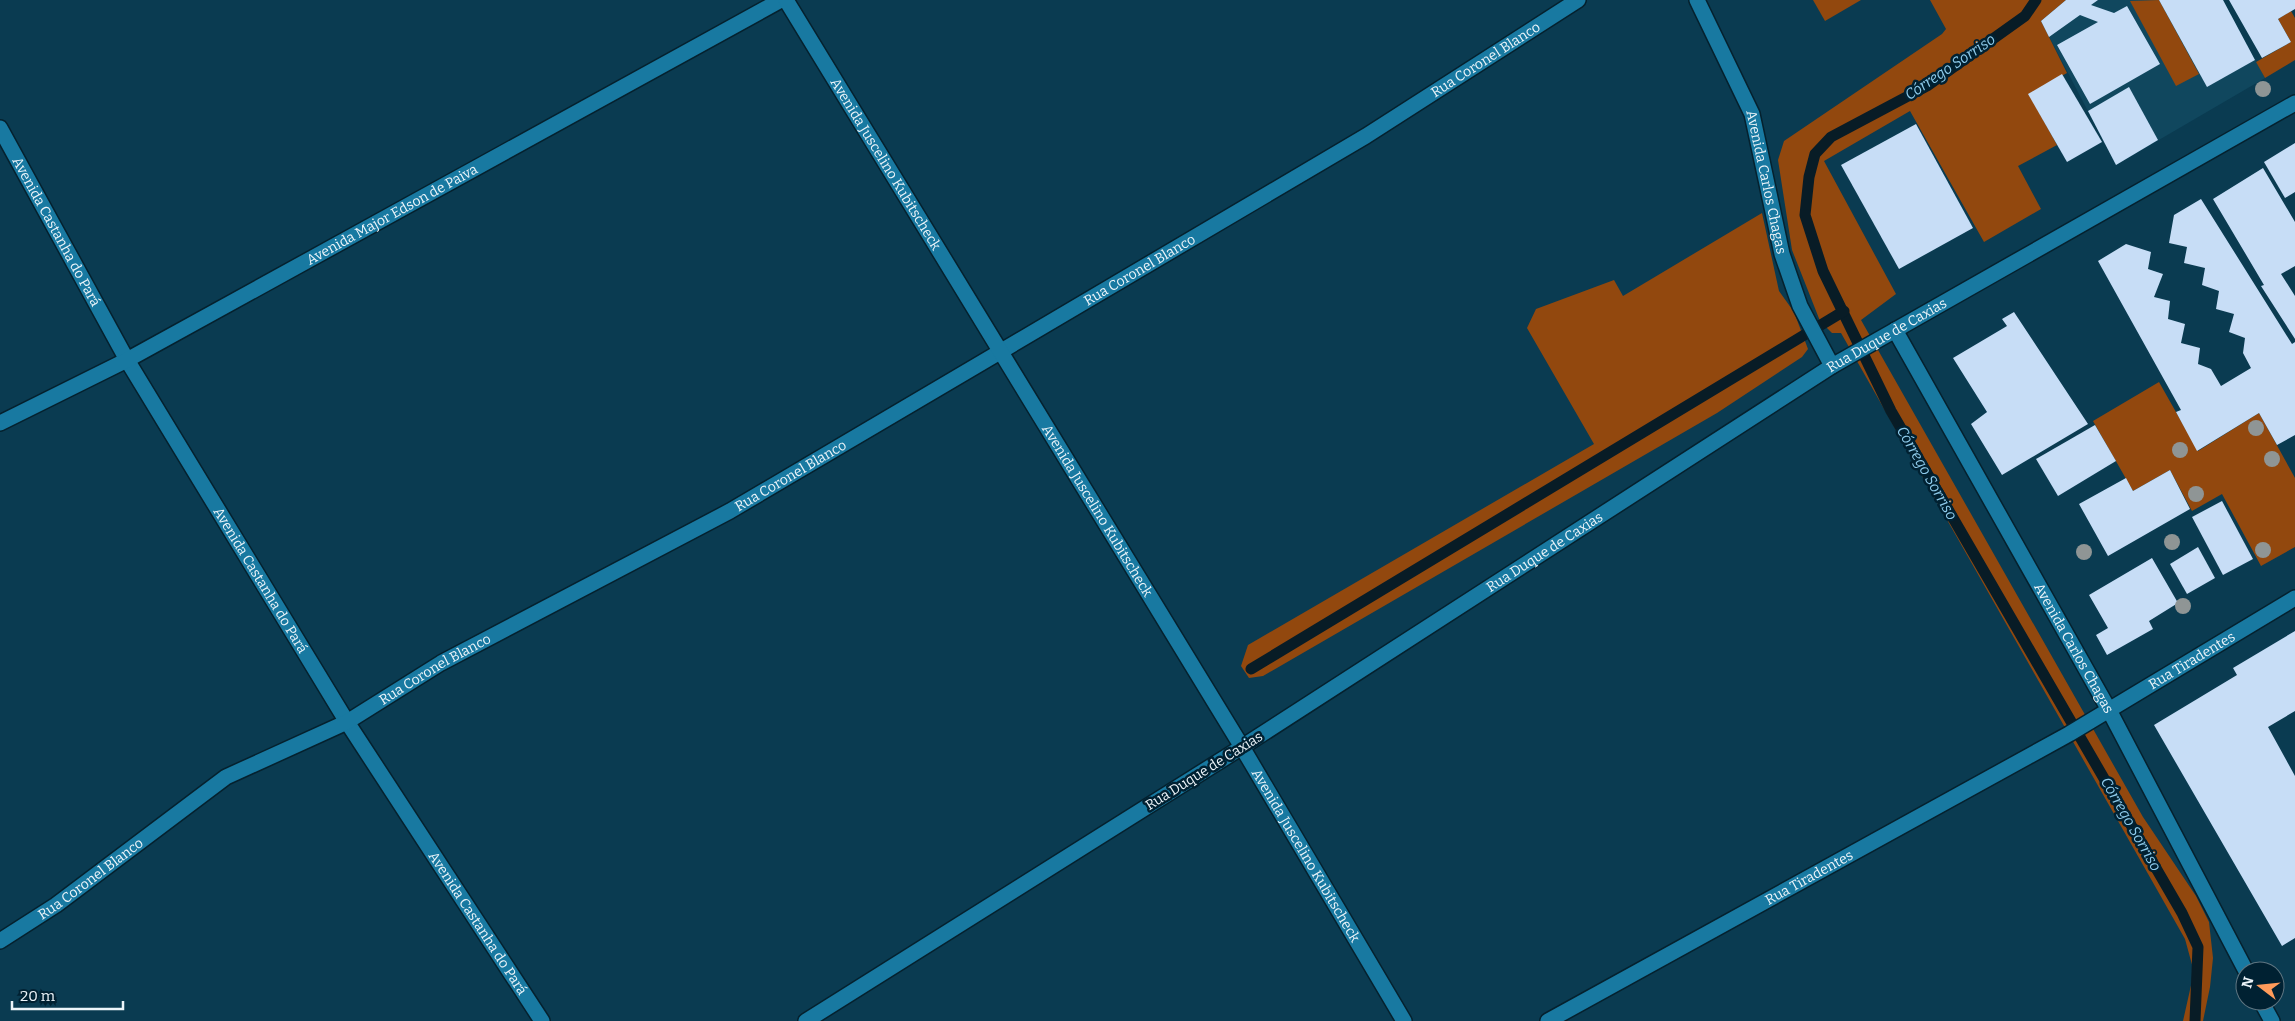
<svg xmlns="http://www.w3.org/2000/svg" width="2295" height="1021" font-family="Bitter,serif">
<style>
.built{fill:#10475e}
.green{fill:#92480e}
.lines{fill:none;stroke-linecap:round;stroke-linejoin:round}
.stream{stroke:#081c26;stroke-width:11}
.building{fill:#c7ddf6}
.street-casing{stroke:#05212e;stroke-width:18}
.secondary-casing{stroke:#05212e;stroke-width:18}
.street{stroke:#1879a1;stroke-width:15}
.secondary{stroke:#1879a1;stroke-width:15}
.tree{fill:#8f9595}
.labels{text-anchor:middle;dominant-baseline:central;stroke-width:5;stroke-linejoin:round;paint-order:stroke}
.street-label{font-size:14px;fill:#edf5fa;stroke:#002132}
.water-label{font-size:15px;font-style:italic;fill:#8ecbeb;stroke:#002132}
</style>
<rect width="100%" height="100%" fill="#0a3b51"/>
<polygon class="built" points="2066,0 2223,0 2265,78 2116,165 2041,21"/>
<g class="green">
<polygon points="1813,0 1861,0 1825,21"/>
<polygon points="1930,0 2066,0 2041,21 2067,73 2029,94 2057,145 2018,166 2041,209 1984,242 1910,111 1824,161 1896,294 1861,320 2143,817 2196,896 2209,922 2213,958 2210,987 2203,1021 2183,1021 2194,972 2185,939 1841,333 1832,333 1820,321 1792,250 1778,160 1784,141 1942,34 1946,29"/>
<polygon points="2159,0 2199,74 2176,86 2130,1"/>
<polygon points="2291,11 2295,18 2295,60 2265,78 2256,62 2291,42 2278,19"/>
<polygon points="1762,213 1779,291 1794,312 1808,349 1802,357 1717,413 1263,676 1249,678 1241,666 1248,645 1594,444 1527,328 1536,309 1614,280 1623,296"/>
<polygon points="2159,382 2198,451 2259,413 2295,478 2295,547 2261,566 2222,494 2192,511 2170,470 2133,491 2093,421"/>
</g>
<g class="lines">
<g class="stream">
<polyline points="2036,0 2025,16 1927,86 1831,137 1815,154 1809,177 1805,215 1823,271 1891,411 2182,913 2198,947 2195,1021"/>
<polyline points="1251,669 1844,311"/>
</g>
</g>
<g class="building">
<polygon points="2066,0 2098,0 2091,5 2114,13 2127,6 2160,64 2090,104 2057,45 2098,22 2080,15 2049,37 2041,21"/>
<polygon points="2159,0 2223,0 2255,60 2207,87"/>
<polygon points="2229,0 2295,0 2295,9 2278,19 2291,42 2262,58"/>
<polygon points="2062,74 2102,142 2067,162 2028,94"/>
<polygon points="2129,87 2158,140 2116,165 2088,111"/>
<polygon points="1916,124 1973,228 1899,269 1841,165"/>
<polygon points="2295,143 2295,192 2285,198 2264,162"/>
<polygon points="2263,168 2295,222 2295,266 2281,274 2295,296 2295,339 2261,286 2264,285 2213,199"/>
<polygon points="2201,199 2292,344 2295,342 2295,435 2277,445 2259,413 2197,451 2176,412 2181,410 2098,261 2126,244 2151,252 2148,269 2163,274 2154,297 2170,301 2168,319 2185,324 2181,343 2200,348 2198,364 2211,369 2221,386 2251,368 2243,353 2245,338 2229,332 2234,314 2216,309 2219,291 2202,285 2205,268 2184,263 2187,247 2169,243 2174,215"/>
<polygon points="2014,312 2088,424 2002,475 1971,424 1987,412 1953,358 2007,326 2002,319"/>
<polygon points="2095,425 2116,461 2058,496 2036,459"/>
<polygon points="2170,470 2190,509 2108,556 2079,504 2126,478 2133,491"/>
<polygon points="2222,501 2253,559 2223,575 2192,517"/>
<polygon points="2198,547 2215,578 2187,594 2170,564"/>
<polygon points="2152,558 2178,603 2149,621 2153,629 2107,655 2096,635 2108,628 2089,595"/>
<polygon points="2295,631 2295,711 2268,727 2295,776 2295,938 2282,946 2154,725 2237,675 2233,668"/>
</g>
<g class="lines">
<g class="street-casing">
<g id="street">
<path id="s1" d="M1697,0L1752,114L1782,254L1800,306L1832,366"/>
<path id="s2" d="M0,128L127,360L347,722L542,1021"/>
<path id="s3" d="M1895,330L2109,710L2246,971"/>
<path id="s4" d="M0,423L127,360L781,0"/>
<path id="s5" d="M1242,747L1832,366L2295,103"/>
<path id="s6" d="M0,941L56,905L226,777L347,722L441,663L730,511L1366,136L1578,0"/>
<polyline points="2261,1001 2272,1021"/>
<path id="s7" d="M1548,1021L2069,734L2295,598"/>
</g>
</g>
<g class="secondary-casing">
<g id="secondary">
<path id="s8" d="M786,0L1242,747L1404,1021"/>
<polyline points="806,1021 1242,747"/>
</g>
</g>
<use href="#street" class="street"/>
<use href="#secondary" class="secondary"/>
</g>
<g class="tree">
<circle cx="2263" cy="89" r="8"/>
<circle cx="2256" cy="428" r="8"/>
<circle cx="2180" cy="450" r="8"/>
<circle cx="2272" cy="459" r="8"/>
<circle cx="2196" cy="494" r="8"/>
<circle cx="2172" cy="542" r="8"/>
<circle cx="2263" cy="550" r="8"/>
<circle cx="2084" cy="552" r="8"/>
<circle cx="2183" cy="606" r="8"/>
</g>
<g class="labels">
<g class="street-label">
<text stroke="none"><textPath href="#s6" startOffset="1730">Rua Coronel Blanco</textPath></text>
<text stroke="none"><textPath href="#s8" startOffset="192">Avenida Juscelino Kubitscheck</textPath></text>
<text stroke="none"><textPath href="#s1" startOffset="196">Avenida Carlos Chagas</textPath></text>
<text stroke="none"><textPath href="#s4" startOffset="444">Avenida Major Edson de Paiva</textPath></text>
<text stroke="none"><textPath href="#s2" startOffset="118">Avenida Castanha do Pará</textPath></text>
<text stroke="none"><textPath href="#s6" startOffset="1325">Rua Coronel Blanco</textPath></text>
<text stroke="none"><textPath href="#s5" startOffset="765">Rua Duque de Caxias</textPath></text>
<text stroke="none"><textPath href="#s6" startOffset="920">Rua Coronel Blanco</textPath></text>
<text stroke="none"><textPath href="#s8" startOffset="598">Avenida Juscelino Kubitscheck</textPath></text>
<text stroke="none"><textPath href="#s5" startOffset="360">Rua Duque de Caxias</textPath></text>
<text stroke="none"><textPath href="#s2" startOffset="522">Avenida Castanha do Pará</textPath></text>
<text stroke="none"><textPath href="#s3" startOffset="365">Avenida Carlos Chagas</textPath></text>
<text stroke="none"><textPath href="#s7" startOffset="738">Rua Tiradentes</textPath></text>
<text stroke="none"><textPath href="#s6" startOffset="515">Rua Coronel Blanco</textPath></text>
<text transform="translate(1204 771) rotate(-32)">Rua Duque de Caxias</text>
<text stroke="none"><textPath href="#s8" startOffset="1001">Avenida Juscelino Kubitscheck</textPath></text>
<text stroke="none"><textPath href="#s7" startOffset="298">Rua Tiradentes</textPath></text>
<text stroke="none"><textPath href="#s6" startOffset="110">Rua Coronel Blanco</textPath></text>
<text stroke="none"><textPath href="#s2" startOffset="928">Avenida Castanha do Pará</textPath></text>
</g>
<g class="water-label">
<text transform="translate(1950 67) rotate(-34)">Córrego Sorriso</text>
<text transform="translate(1927 473) rotate(60)">Córrego Sorriso</text>
<text transform="translate(2131 824) rotate(60)">Córrego Sorriso</text>
</g>
</g>
<g transform="translate(2260 986) rotate(286)"><circle r="24" fill="#002132" stroke="#5f7682"/>
<path d="M0-4L9 19L0 12L-9 19Z" fill="#ff9b5a"/>
<text y="-8" font-size="14" font-weight="bold" text-anchor="middle" fill="#edf5fa">N</text>
</g>
<path d="M12 1001v8h111v-8" fill="none" stroke="#edf5fa" stroke-width="2.5"/>
<text x="20" y="1001" font-size="15" fill="#edf5fa" stroke="#002132" stroke-width="4" paint-order="stroke">20 m</text>
</svg>
